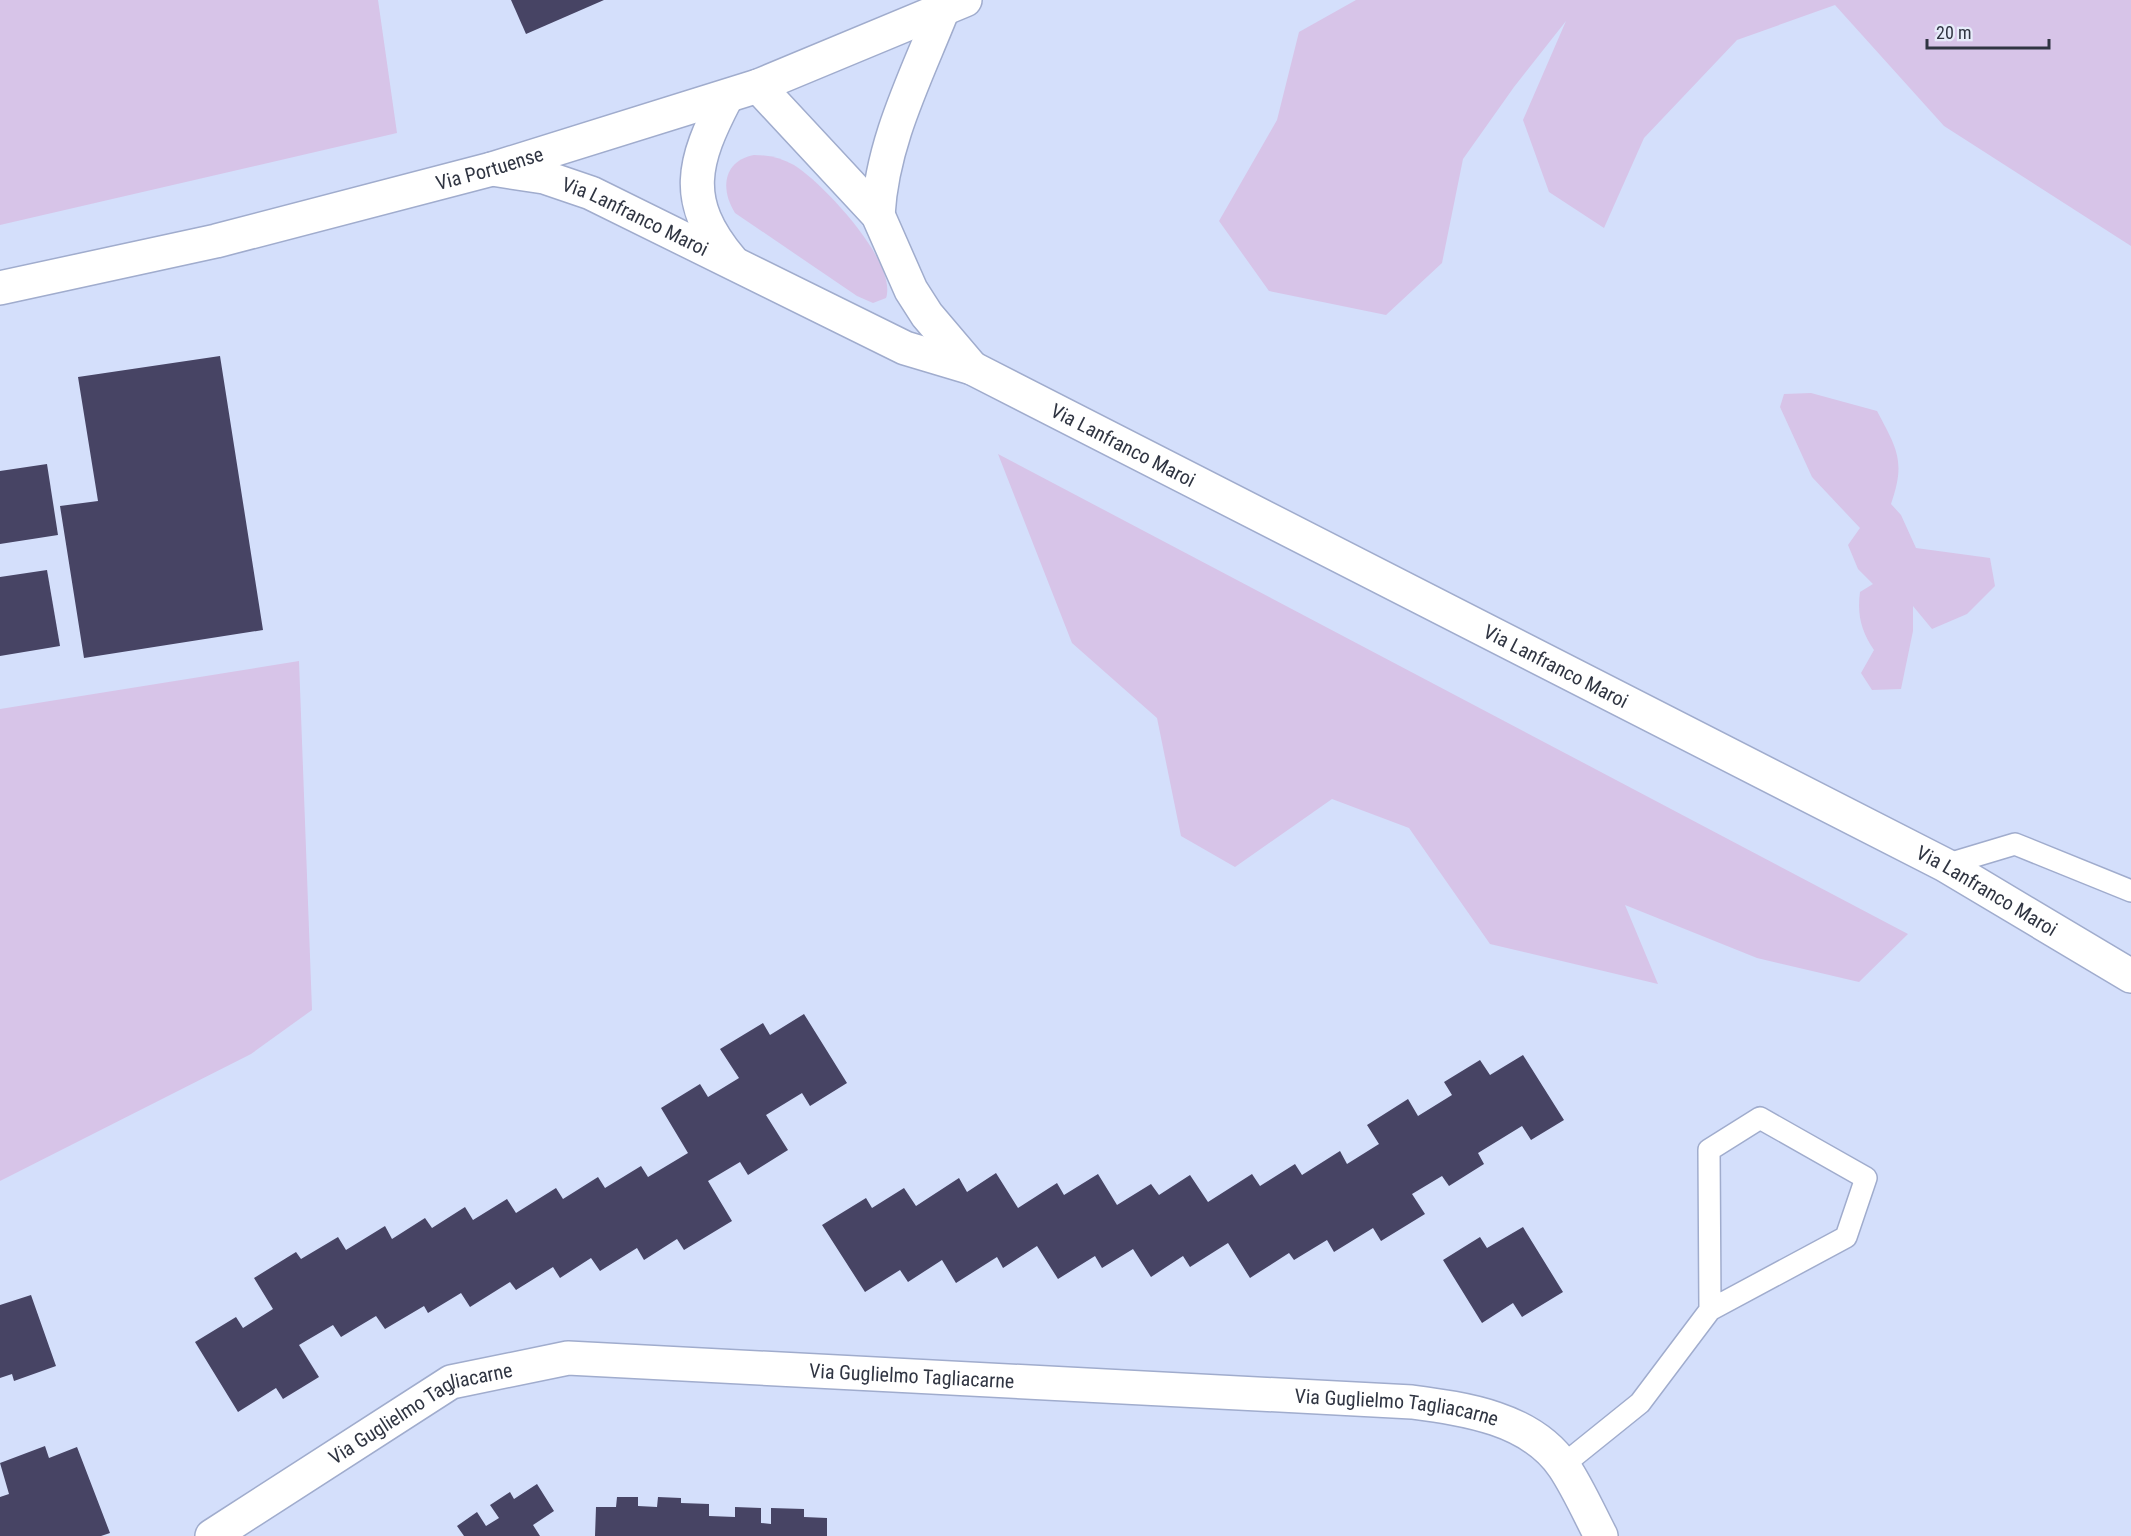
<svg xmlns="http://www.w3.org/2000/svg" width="2131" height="1536" font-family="'Roboto Condensed',sans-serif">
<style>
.green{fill:#d7c4e8}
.building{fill:#474464}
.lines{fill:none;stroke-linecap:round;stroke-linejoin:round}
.lane-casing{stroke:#a0accd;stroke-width:24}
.street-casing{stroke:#a0accd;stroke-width:36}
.secondary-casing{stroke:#a0accd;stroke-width:36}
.lane{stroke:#fff;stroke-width:21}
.street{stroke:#fff;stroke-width:33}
.secondary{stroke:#fff;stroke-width:33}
.labels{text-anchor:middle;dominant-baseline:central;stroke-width:6;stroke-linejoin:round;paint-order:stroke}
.street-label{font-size:20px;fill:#303542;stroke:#e7ecfa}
</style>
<rect width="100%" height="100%" fill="#d4dffb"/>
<g class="green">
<polygon points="0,0 378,0 397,133 0,225"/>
<polygon points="1356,0 2131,0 2131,246 1944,126 1835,5 1737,40 1644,138 1604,228 1549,192 1523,120 1566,21 1514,87 1463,159 1442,263 1386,315 1269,291 1219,221 1277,120 1299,32"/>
<path d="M754,155C768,155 781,158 794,165C823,183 898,263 886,298L873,303L857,296L735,213C720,189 723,161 754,155Z"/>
<path d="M1811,393L1877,411C1897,449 1906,461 1891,504L1901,515L1916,548L1990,558L1995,586L1967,614L1932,629L1913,606V631L1901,689L1872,690L1861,673L1874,650C1861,631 1857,614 1860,592L1873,584L1858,569L1848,545L1860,528L1812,477L1780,407L1784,394Z"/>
<polygon points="998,454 1908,934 1859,982 1757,958 1625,905 1658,984 1490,944 1409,828 1332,799 1235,867 1181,836 1157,718 1072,643"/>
<polygon points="299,661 312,1010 251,1054 0,1181 0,709"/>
</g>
<g class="building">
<polygon points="511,0 604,0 526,34"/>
<polygon points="220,356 263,630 84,658 60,506 98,501 78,377"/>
<polygon points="47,464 58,535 0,544 0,471"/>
<polygon points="47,570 60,646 0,656 0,577"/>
<polygon points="804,1014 847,1083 810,1106 802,1093 766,1115 788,1150 748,1175 740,1162 708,1181 732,1221 684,1250 677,1239 644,1260 637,1248 600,1271 591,1258 560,1278 553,1267 516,1290 510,1282 470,1307 461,1293 428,1313 424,1306 385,1329 376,1316 341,1337 333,1325 299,1345 319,1377 283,1399 276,1388 238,1412 195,1342 236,1317 243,1328 273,1309 254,1278 296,1252 301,1259 338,1237 346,1250 385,1226 392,1239 425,1218 432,1228 465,1207 473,1220 507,1199 516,1213 556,1188 563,1199 598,1177 605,1188 641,1166 648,1177 688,1153 661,1108 700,1084 708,1097 739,1078 720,1049 763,1023 770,1035"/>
<polygon points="1523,1055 1564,1120 1531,1140 1522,1126 1478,1153 1484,1164 1449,1186 1442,1176 1412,1194 1425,1214 1381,1241 1373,1228 1334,1252 1327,1240 1294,1260 1289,1253 1250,1278 1228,1243 1190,1267 1183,1256 1151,1277 1133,1249 1102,1268 1095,1256 1058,1279 1037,1246 1003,1268 997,1257 956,1283 942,1260 908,1282 900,1270 865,1292 822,1225 866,1198 872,1208 904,1188 916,1206 959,1178 967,1192 996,1173 1018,1208 1057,1183 1064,1195 1098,1174 1117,1205 1151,1184 1159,1195 1190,1175 1208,1202 1252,1174 1260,1186 1295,1164 1302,1175 1340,1151 1347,1164 1379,1144 1367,1125 1408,1099 1418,1116 1452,1095 1444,1082 1480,1060 1490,1075"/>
<polygon points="1523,1227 1563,1292 1522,1317 1513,1303 1482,1323 1443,1260 1480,1237 1487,1248"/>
<polygon points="31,1295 56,1366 14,1381 12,1374 0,1378 0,1305"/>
<polygon points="45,1446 49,1458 77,1447 110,1533 101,1536 0,1536 0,1497 9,1494 0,1463"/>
<polygon points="537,1484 554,1511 533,1525 540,1536 464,1536 457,1526 477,1512 486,1526 499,1518 490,1505 510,1492 514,1499"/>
<polygon points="617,1497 638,1497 638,1506 657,1507 658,1497 681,1498 681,1503 709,1504 709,1516 735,1517 735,1507 761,1508 761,1523 771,1524 771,1508 804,1509 804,1517 827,1518 827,1536 595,1536 596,1507 616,1507"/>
</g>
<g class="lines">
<g class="lane-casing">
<g id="lane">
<polyline points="1945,865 2015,844 2131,891"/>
<polyline points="1563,1465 1640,1403 1710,1310 1846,1237 1866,1178 1760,1118 1709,1150 1710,1310"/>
</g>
</g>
<g class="street-casing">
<g id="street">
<polyline points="758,86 878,215 911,290 927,315 972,368"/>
<path d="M726,98C693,161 681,201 731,260"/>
<path id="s1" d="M492,169L544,177L591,193L905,348L972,368L1945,865L2131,976"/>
<path d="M878,215C882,142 916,77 943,9"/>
<path id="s2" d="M212,1536L451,1382L568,1358L1412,1402C1465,1409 1531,1418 1564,1467C1578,1488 1589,1513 1601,1536"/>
</g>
</g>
<g class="secondary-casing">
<g id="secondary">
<path id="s3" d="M0,288L216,241L492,169L758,86L965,0"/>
</g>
</g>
<use href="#lane" class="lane"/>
<use href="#street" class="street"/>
<use href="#secondary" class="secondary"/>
</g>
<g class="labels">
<g class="street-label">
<text stroke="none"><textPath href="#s3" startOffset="504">Via Portuense</textPath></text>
<text stroke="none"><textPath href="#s1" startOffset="152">Via Lanfranco Maroi</textPath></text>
<text stroke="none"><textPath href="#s1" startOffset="692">Via Lanfranco Maroi</textPath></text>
<text stroke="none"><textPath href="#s1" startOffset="1178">Via Lanfranco Maroi</textPath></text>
<text stroke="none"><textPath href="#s1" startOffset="1664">Via Lanfranco Maroi</textPath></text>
<text stroke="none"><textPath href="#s2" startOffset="748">Via Guglielmo Tagliacarne</textPath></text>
<text stroke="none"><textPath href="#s2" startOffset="1234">Via Guglielmo Tagliacarne</textPath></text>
<text stroke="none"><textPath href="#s2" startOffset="244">Via Guglielmo Tagliacarne</textPath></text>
</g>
</g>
<path d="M1927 39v9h122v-9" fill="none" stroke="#303542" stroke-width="3"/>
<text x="1936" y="39" font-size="18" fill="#303542" stroke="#e7ecfa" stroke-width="4.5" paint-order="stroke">20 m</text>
</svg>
